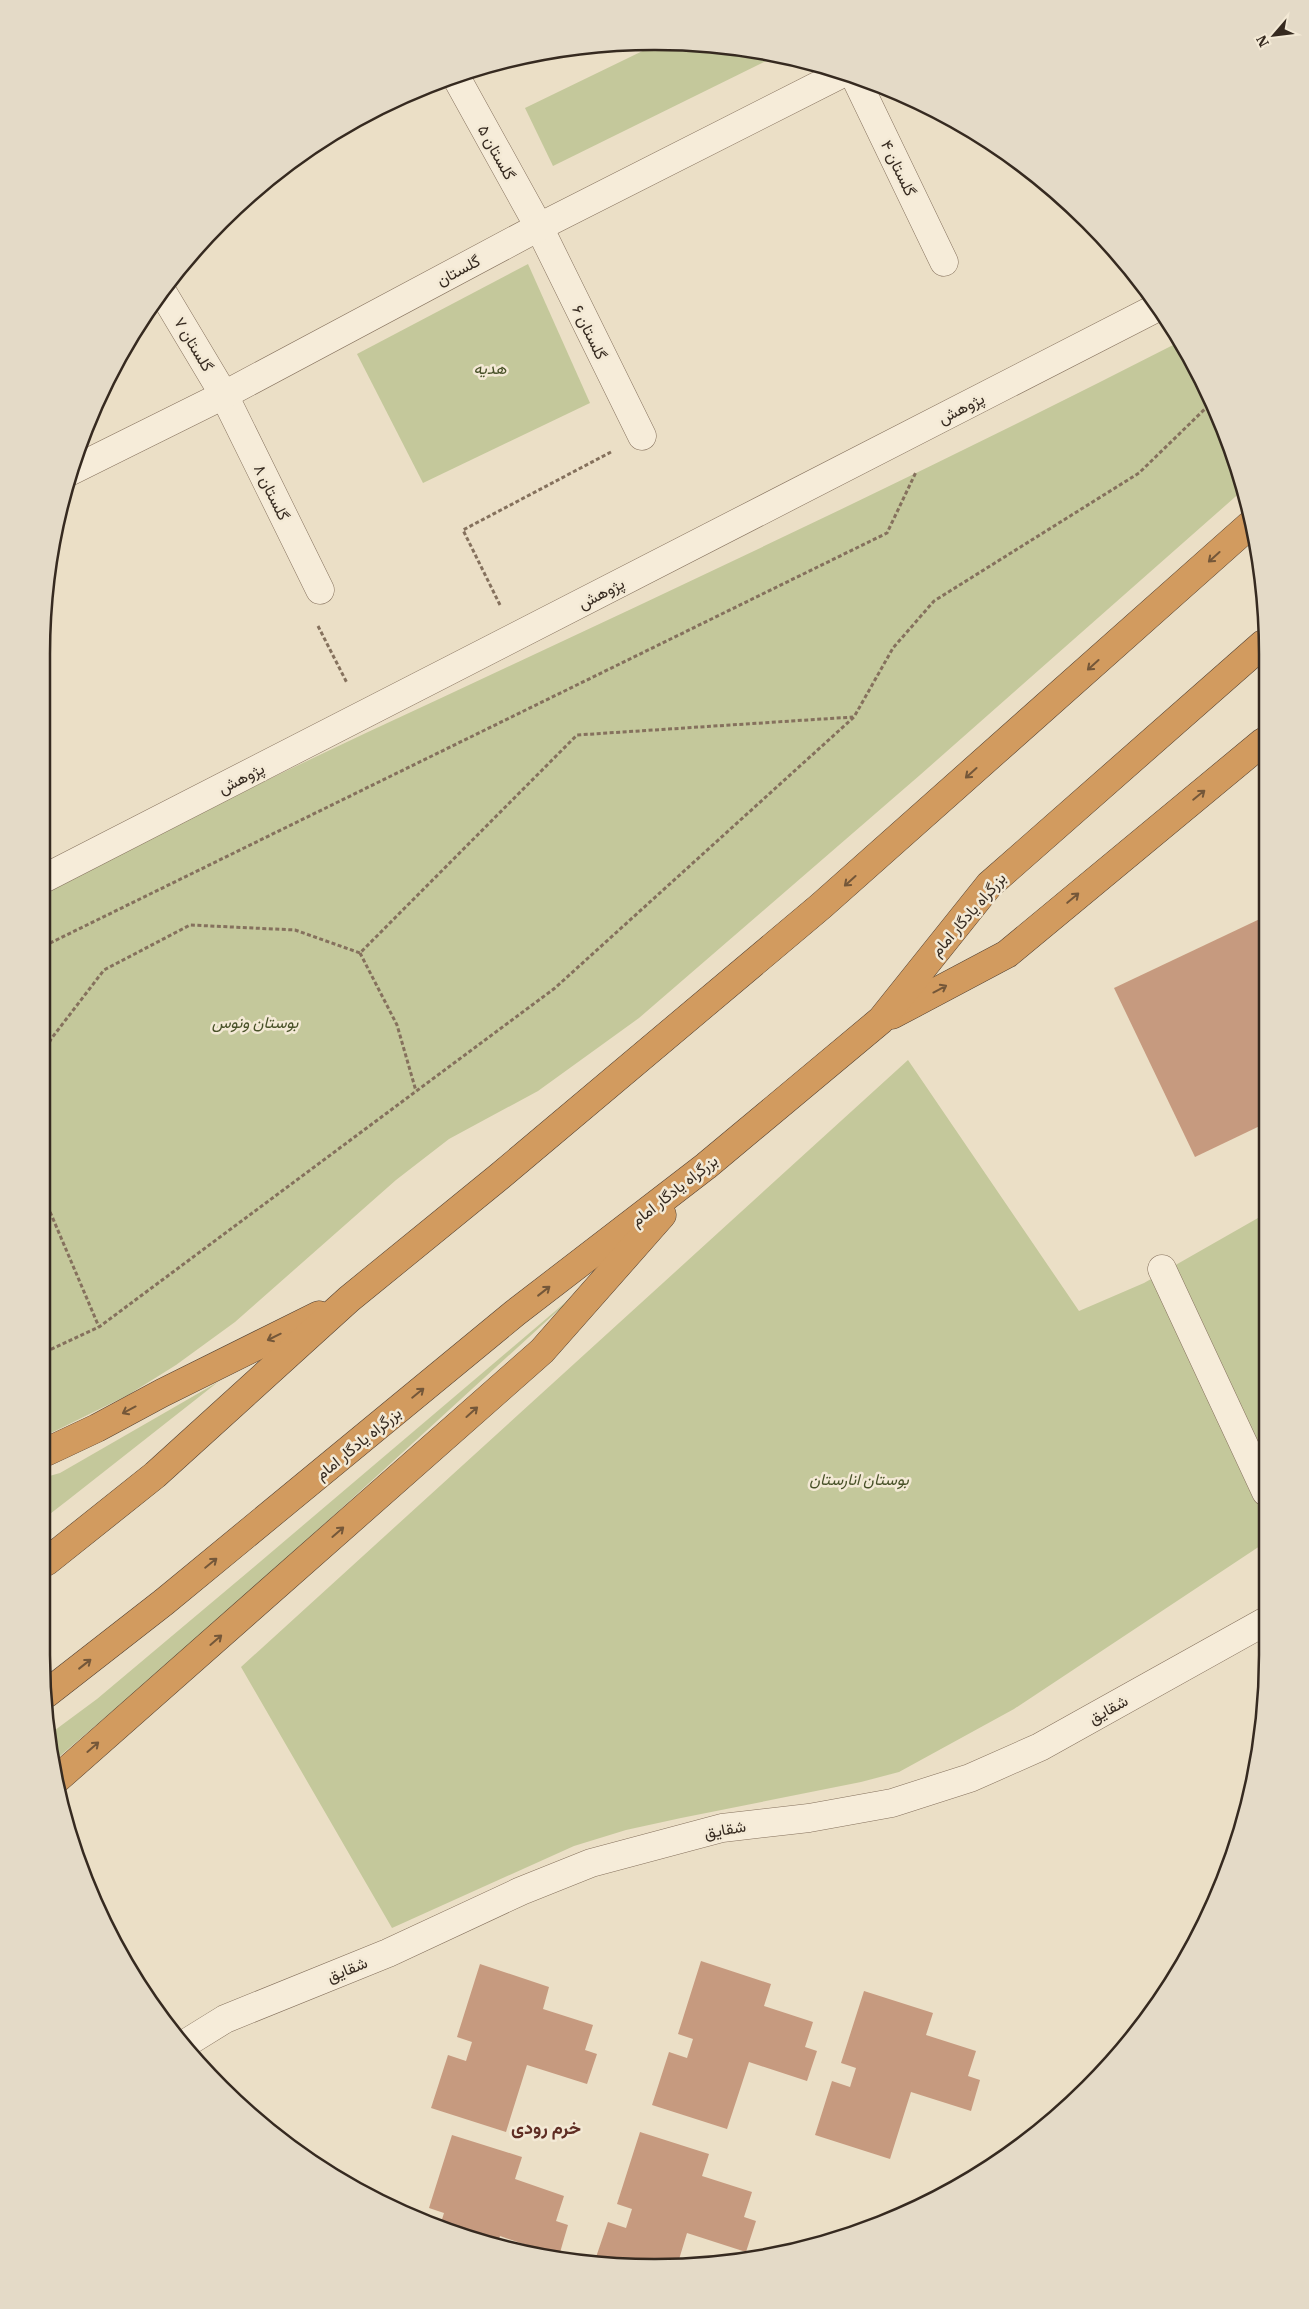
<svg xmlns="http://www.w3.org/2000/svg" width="1309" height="2309" font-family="'IBM Plex Serif',Vazirmatn,serif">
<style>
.green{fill:#c4c89b}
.building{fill:#c69a7f}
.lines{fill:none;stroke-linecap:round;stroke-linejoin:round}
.minor-casing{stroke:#85715d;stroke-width:29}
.highway-casing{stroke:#534031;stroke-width:29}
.path{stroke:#85715d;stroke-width:3;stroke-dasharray:4 2.5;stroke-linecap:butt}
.minor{stroke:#f6ecd9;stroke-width:28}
.highway{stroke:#d29b5f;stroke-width:28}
.oneway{stroke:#745739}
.labels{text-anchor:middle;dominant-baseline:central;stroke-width:5;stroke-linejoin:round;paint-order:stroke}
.street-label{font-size:16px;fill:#362a20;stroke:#f3e9d5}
.park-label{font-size:16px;font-style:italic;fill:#485128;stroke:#f3e9d5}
.neighbourhood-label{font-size:18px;font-weight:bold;fill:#5f2d23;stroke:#f3e9d5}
.rim{fill:none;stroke:#362a20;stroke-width:2.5}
</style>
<rect width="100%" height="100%" fill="#ebdfc6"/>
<g class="green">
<polygon points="657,44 735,47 776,56 553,166 525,108"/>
<polygon points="528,264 590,403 423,483 357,354"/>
<path d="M1179,342L1235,457L1243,490L920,775L639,1018L538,1091L449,1139L396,1180L235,1322L176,1365L128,1395L45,1436L44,890C152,837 259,783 368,732C640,605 912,479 1179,342Z"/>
<polygon points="908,1060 1079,1311 1144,1283 1265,1214 1266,1542 1014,1709 899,1772 861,1782 681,1818 626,1830 574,1846 392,1928 241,1667"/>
<polygon points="587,1284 228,1612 53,1762 47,1736 97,1699 254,1567"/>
<polygon points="218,1382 68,1500 46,1517 46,1477 60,1473"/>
</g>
<g class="building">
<polygon points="1264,917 1264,1124 1195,1157 1114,988"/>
<polygon points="701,1961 771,1984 764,2006 813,2022 805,2047 817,2051 807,2081 749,2062 727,2129 652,2105 669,2052 687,2058 693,2039 678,2034"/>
<polygon points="480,1964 549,1987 543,2009 593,2025 585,2050 597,2054 587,2084 527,2065 506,2132 431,2108 448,2055 466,2061 472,2042 457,2037"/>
<polygon points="864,1991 933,2013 926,2035 976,2051 968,2076 980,2080 971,2111 911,2092 890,2159 815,2135 832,2081 850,2087 856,2068 841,2063"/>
<polygon points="640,2132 709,2154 702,2176 752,2192 744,2217 756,2221 746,2252 687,2233 677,2266 594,2263 608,2222 626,2228 632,2209 617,2204"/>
<polygon points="452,2135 522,2157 515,2179 564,2196 556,2221 568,2225 559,2256 500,2236 496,2247 440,2226 444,2213 429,2208"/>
</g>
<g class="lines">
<g class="minor-casing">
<g id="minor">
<polyline points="854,75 944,262"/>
<polyline points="456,77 539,227 642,436"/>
<polyline points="163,293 224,395 320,590"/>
<polyline points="71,471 224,395 539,227 845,72"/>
<polyline points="43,879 1158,307"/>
<polyline points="1162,1269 1266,1492"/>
<polyline points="183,2045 225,2019 388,1953 521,1891 591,1863 722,1828 809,1818 892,1803 970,1778 1040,1747 1266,1621"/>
</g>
</g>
<g class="highway-casing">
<g id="highway">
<polyline points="892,1015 1007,954 1263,742"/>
<polyline points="46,1452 97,1428 162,1393 319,1315"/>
<polyline points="46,1562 155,1475 349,1299 500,1176 821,906 1251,524"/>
<polyline points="46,1694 164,1602 515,1313 706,1166 881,1020 989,885 1263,644"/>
<polyline points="57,1779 542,1351 662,1215"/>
</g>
</g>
<g class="path">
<polyline points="500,605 463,530 611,452"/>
<polyline points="318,626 347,683"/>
<polyline points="44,946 887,533 916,472"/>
<polyline points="360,953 397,1025 416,1091"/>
<polyline points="44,1054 51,1039 104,970 190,925 295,930 360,953 577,735 853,717"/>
<polyline points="45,1200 99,1327"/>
<polyline points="45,1352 99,1327 555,988 854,717 893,648 934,601 1139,473 1209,405"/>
</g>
<use href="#minor" class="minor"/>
<use href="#highway" class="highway"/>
</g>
<defs><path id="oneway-shaft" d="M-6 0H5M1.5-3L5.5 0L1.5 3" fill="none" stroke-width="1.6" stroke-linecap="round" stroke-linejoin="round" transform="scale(1.25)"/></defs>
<g class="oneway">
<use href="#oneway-shaft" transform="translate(1214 557) rotate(138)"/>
<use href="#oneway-shaft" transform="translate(1093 665) rotate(138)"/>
<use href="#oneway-shaft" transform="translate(971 773) rotate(138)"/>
<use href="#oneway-shaft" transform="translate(1199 795) rotate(-39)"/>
<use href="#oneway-shaft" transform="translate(850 881) rotate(138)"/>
<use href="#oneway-shaft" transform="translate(1073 898) rotate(-40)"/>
<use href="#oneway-shaft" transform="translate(940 989) rotate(-28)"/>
<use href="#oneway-shaft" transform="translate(544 1291) rotate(-38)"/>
<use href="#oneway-shaft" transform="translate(274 1337) rotate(154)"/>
<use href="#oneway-shaft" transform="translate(418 1393) rotate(-39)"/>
<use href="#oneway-shaft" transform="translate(129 1410) rotate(152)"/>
<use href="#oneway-shaft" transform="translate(472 1412) rotate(-42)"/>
<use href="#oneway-shaft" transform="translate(338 1532) rotate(-41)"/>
<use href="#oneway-shaft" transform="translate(211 1563) rotate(-39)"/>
<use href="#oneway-shaft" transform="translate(216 1640) rotate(-41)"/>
<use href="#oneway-shaft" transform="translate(85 1664) rotate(-38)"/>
<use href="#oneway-shaft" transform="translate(93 1747) rotate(-41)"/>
</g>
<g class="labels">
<g class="street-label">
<text transform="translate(497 152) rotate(61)">گلستان ۵</text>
<text transform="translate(899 168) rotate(64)">گلستان ۴</text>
<text transform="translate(458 270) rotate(-28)">گلستان</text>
<text transform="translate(590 332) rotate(64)">گلستان ۶</text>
<text transform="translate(194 344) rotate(59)">گلستان ۷</text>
<text transform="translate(961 408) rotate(-27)">پژوهش</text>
<text transform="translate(272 492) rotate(64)">گلستان ۸</text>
<text transform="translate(601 593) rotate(-27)">پژوهش</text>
<text transform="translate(241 778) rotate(-27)">پژوهش</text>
<text transform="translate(968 914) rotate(-49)">بزرگراه یادگار امام</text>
<text transform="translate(674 1190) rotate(-38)">بزرگراه یادگار امام</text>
<text transform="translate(358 1443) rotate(-39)">بزرگراه یادگار امام</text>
<text transform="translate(1108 1709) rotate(-29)">شقایق</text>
<text transform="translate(725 1829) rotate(-10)">شقایق</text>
<text transform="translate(347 1969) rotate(-22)">شقایق</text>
</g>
<g class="park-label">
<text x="490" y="368">هدیه</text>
<text x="255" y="1022">بوستان ونوس</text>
<text x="859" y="1479">بوستان انارستان</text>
</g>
<g class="neighbourhood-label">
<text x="546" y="2127">خرم رودی</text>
</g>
</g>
<path d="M0 0H1309V2309H0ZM654 50H655A604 604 0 0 1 1259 654V1655A604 604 0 0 1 655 2259H654A604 604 0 0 1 50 1655V654A604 604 0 0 1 654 50Z" fill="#e4dac7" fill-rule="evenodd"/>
<path class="rim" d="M654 50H655A604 604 0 0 1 1259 654V1655A604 604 0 0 1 655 2259H654A604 604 0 0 1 50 1655V654A604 604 0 0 1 654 50Z"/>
<g transform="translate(1274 35) rotate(242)" stroke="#f3e9d5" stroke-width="4" paint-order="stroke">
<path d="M0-4L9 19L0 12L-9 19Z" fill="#362a20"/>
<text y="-8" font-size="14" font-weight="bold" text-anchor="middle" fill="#362a20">N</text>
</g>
</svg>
